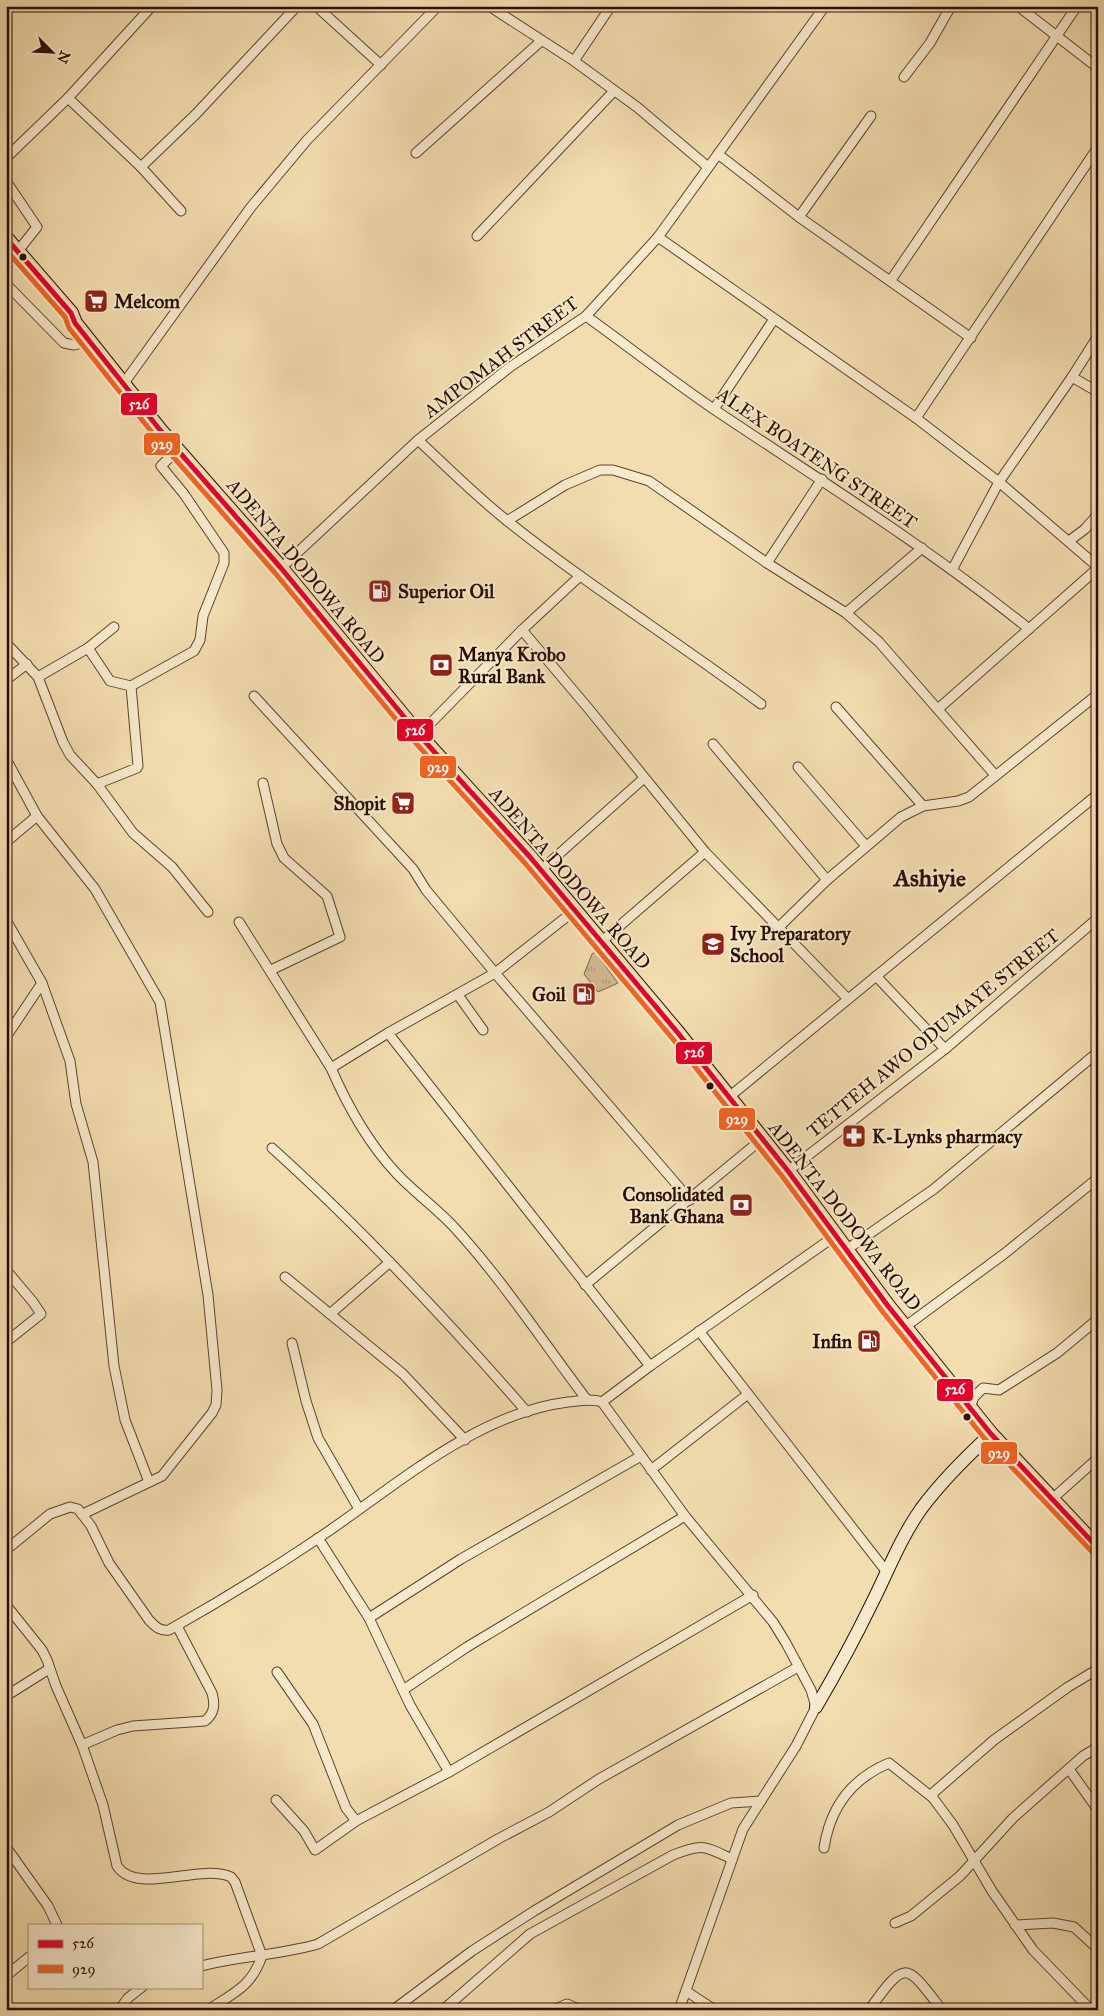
<svg xmlns="http://www.w3.org/2000/svg" width="1104" height="2016" font-family="'IM FELL Great Primer',serif">
<style>
.grass{fill:url(#grass-tufts);stroke:#7d644c}
.lines{fill:none;stroke-linecap:round;stroke-linejoin:round}
.street-casing{stroke:#5c4230;stroke-width:11}
.secondary-casing{stroke:#290e05;stroke-width:14}
.primary-casing{stroke:#290e05;stroke-width:16}
.street{stroke:#f7e9cb;stroke-width:9}
.secondary{stroke:#f7e9cb;stroke-width:12}
.primary{stroke:#f3ddaf;stroke-width:14}
.bus-1-casing{stroke:#f7e9cb;stroke-width:9}
.bus-2-casing{stroke:#f7e9cb;stroke-width:9}
.bus-1{stroke:#e4002b;stroke-width:5}
.bus-2{stroke:#f26522;stroke-width:5}
.bus-dot{fill:#290e05;stroke:#f7e9cb;stroke-width:2}
.labels{text-anchor:middle;dominant-baseline:central;stroke-width:4;stroke-linejoin:round;paint-order:stroke}
.poi-label{font-size:19px;font-weight:bold;fill:#290e05;stroke:#f7e9cb;text-anchor:start}
.street-label{font-size:19px;fill:#290e05;stroke:#f7e9cb}
.district-label{font-size:24px;font-weight:bold;fill:#290e05;stroke:#f7e9cb}
.line-badge{stroke:#f7e9cb;stroke-width:2}
.badge-label{font-size:14px;text-anchor:middle;font-weight:bold;fill:#fff}
</style>
<defs>
<pattern id="grass-tufts" width="24" height="20" patternUnits="userSpaceOnUse" patternTransform="scale(1.25)"><rect width="24" height="20" fill="#d1ba92"/><path d="M3 7l-1-3M5 7V3M7 7l1-3M15 17l-1-3M17 17v-4M19 17l1-3" fill="none" stroke="#b39f7c"/></pattern>
</defs>
<rect width="100%" height="100%" fill="#f3ddaf"/>
<filter id="stains"><feTurbulence type="fractalNoise" baseFrequency=".004" numOctaves="4"/><feColorMatrix values="0 0 0 0 .2 0 0 0 0 .09 0 0 0 0 .02 0 0 0 .5 -.17"/></filter>
<radialGradient id="worn" r=".72"><stop offset=".6" stop-color="#630" stop-opacity="0"/><stop offset="1" stop-color="#630" stop-opacity=".3"/></radialGradient>
<polygon class="grass" points="595,952 618,983 598,992 584,974 592,954"/>
<g class="lines">
<g class="street-casing">
<g id="street">
<polyline points="316,6 381,65"/>
<polyline points="489,6 574,61 637,107 708,167"/>
<polyline points="1018,6 1098,68"/>
<polyline points="574,61 611,6"/>
<polyline points="904,77 930,43 951,6"/>
<polyline points="68,98 141,167 181,211"/>
<polyline points="416,153 541,41"/>
<polyline points="718,154 799,217 971,338"/>
<polyline points="6,158 68,98 152,6"/>
<polyline points="141,167 196,114 297,6"/>
<polyline points="6,181 37,227 18,251"/>
<polyline points="799,217 871,116"/>
<polyline points="477,236 614,91"/>
<polyline points="658,237 916,418 999,482 1098,567"/>
<polyline points="891,280 1077,6"/>
<polyline points="6,284 64,343 74,345 91,341"/>
<path d="M586,316C629,347 671,380 715,410C821,481 929,548 1029,629"/>
<polyline points="1072,377 1098,392"/>
<polyline points="124,383 251,207 307,140 438,6"/>
<polyline points="714,409 774,319"/>
<polyline points="916,418 1098,147"/>
<path d="M418,440C447,467 475,495 505,519C587,585 677,641 761,704"/>
<polyline points="507,521 565,485 600,470 613,470 649,481 767,563 846,613 879,642 995,775"/>
<polyline points="1069,541 1085,529 1098,514"/>
<polyline points="767,563 822,479"/>
<polyline points="281,568 418,440 510,367 586,316 658,237 825,6"/>
<polyline points="952,570 999,482 1072,377 1098,336"/>
<polyline points="846,613 922,548"/>
<polyline points="522,630 588,708 705,852 848,999"/>
<polyline points="6,643 38,677 63,742 70,755 97,784 137,768 138,766 131,686 110,681 88,648"/>
<polyline points="38,677 88,648 114,627"/>
<polyline points="6,680 27,664"/>
<polyline points="131,686 194,651 200,640 203,616 224,563 224,553 184,494 161,466 177,450"/>
<polyline points="254,696 413,869 426,890 495,973 690,1200"/>
<polyline points="836,707 923,806"/>
<polyline points="938,709 1098,568"/>
<polyline points="419,735 522,630 580,576"/>
<polyline points="713,744 827,880"/>
<polyline points="6,759 37,816 95,889 160,1002 208,1295 217,1390 216,1405 212,1413 162,1476 83,1514"/>
<polyline points="798,767 866,846"/>
<polyline points="263,783 277,844 284,858 327,896 340,937 271,970"/>
<polyline points="97,784 133,833 172,867 208,912"/>
<polyline points="6,842 37,816"/>
<polyline points="541,870 643,779"/>
<polyline points="574,911 495,973 388,1033 650,1366"/>
<polyline points="6,920 42,983 70,1061 76,1104 93,1162 114,1366 125,1420 149,1482"/>
<polyline points="239,922 331,1068"/>
<polyline points="779,927 827,880 901,817 923,806 958,801 969,797 1098,694"/>
<polyline points="601,942 705,852"/>
<polyline points="876,976 945,1049"/>
<polyline points="458,995 483,1030"/>
<path d="M388,1033L331,1068C347,1105 369,1144 397,1174C414,1192 435,1207 453,1226C502,1279 543,1342 587,1400"/>
<polyline points="6,1037 42,983"/>
<polyline points="729,1097 1098,794"/>
<path d="M272,1148C363,1230 446,1319 527,1412"/>
<polyline points="788,1171 945,1049 1098,918"/>
<polyline points="846,1250 934,1189 1098,1052"/>
<polyline points="6,1270 33,1302 41,1314 6,1342"/>
<polyline points="285,1277 403,1374 465,1440"/>
<polyline points="585,1285 762,1139"/>
<polyline points="330,1314 390,1262"/>
<polyline points="906,1326 1004,1254 1098,1178"/>
<polyline points="699,1331 886,1571"/>
<polyline points="292,1343 306,1401 318,1438 359,1509"/>
<polyline points="602,1402 650,1366 835,1236"/>
<polyline points="970,1408 974,1397 983,1388 999,1390 1057,1353 1098,1319"/>
<polyline points="651,1470 748,1394"/>
<polyline points="1051,1500 1098,1458"/>
<polyline points="318,1538 369,1618 410,1705 449,1772"/>
<path d="M6,1550L50,1514L70,1507L78,1509L91,1526L109,1563L149,1620C156,1627 159,1631 169,1630C217,1603 263,1575 308,1545C387,1494 471,1414 568,1402C579,1401 591,1398 602,1402L685,1516L773,1622L786,1643L811,1690L816,1707L796,1746L743,1829L679,2010"/>
<path d="M6,1605L42,1650L47,1660L56,1686L82,1745L103,1805L117,1866C137,1896 199,1863 231,1877L235,1882L262,1956C251,1987 235,1992 208,2010"/>
<polyline points="369,1618 461,1559 641,1456"/>
<polyline points="277,1672 313,1724 346,1808 356,1821"/>
<polyline points="403,1690 467,1647 685,1516"/>
<polyline points="6,1696 49,1669"/>
<path d="M82,1745L117,1730L133,1726L205,1721C215,1713 215,1704 212,1693L177,1626"/>
<polyline points="1069,1769 1098,1810"/>
<polyline points="276,1800 304,1831 315,1850 356,1821 449,1772 753,1595"/>
<polyline points="6,1847 48,1906 57,1925"/>
<path d="M824,1848C830,1808 851,1779 889,1763L933,1798"/>
<polyline points="895,1923 911,1916 960,1876 1013,1818 1083,1756 1098,1747"/>
<polyline points="1015,1925 1053,1923 1074,1927 1098,1949"/>
<path d="M201,1966C240,1956 280,1955 318,1944L498,1839L549,1812L599,1779L798,1667"/>
<polyline points="6,1976 29,1957"/>
<polyline points="686,1991 715,2010"/>
<polyline points="119,2010 128,1998 142,1987"/>
<polyline points="393,2010 472,1951 534,1911 678,1825 731,1803 761,1801"/>
<path d="M443,2010L530,1934L673,1855C703,1843 704,1846 732,1859"/>
<polyline points="553,2010 567,2004 581,2010"/>
<path d="M869,2010C906,1959 905,1962 942,2010"/>
<polyline points="1091,2010 1033,1950 992,1891 953,1825 933,1798 933,1793 994,1740 1068,1687 1098,1669"/>
</g>
</g>
<g class="secondary-casing">
<path id="secondary" d="M816,1707C836,1673 855,1638 872,1603C888,1571 900,1539 921,1509C941,1482 966,1457 991,1434"/>
</g>
<g class="primary-casing">
<polyline id="primary" points="6,238 71,313 75,323 160,430 281,568 419,735 530,857 678,1033 788,1171 888,1306 991,1434 1098,1548"/>
</g>
<use href="#street" class="street"/>
<use href="#secondary" class="secondary"/>
<use href="#primary" class="primary"/>
<g class="bus-1-casing">
<polyline id="bus-1" points="6,238 71,313 75,323 160,430 281,568 419,735 530,857 678,1033 788,1171 888,1306 991,1434 1098,1548"/>
</g>
<g class="bus-2-casing">
<polyline id="bus-2" points="6,250 65,317 69,328 154,435 275,573 413,740 524,862 672,1038 782,1176 882,1311 985,1439 1093,1553"/>
</g>
<use href="#bus-1" class="bus-1"/>
<use href="#bus-2" class="bus-2"/>
</g>
<defs>
<g id="supermarket-square" transform="scale(1.25)"><rect x="-9" y="-9" width="18" height="18" rx="4" fill="#8f2418" stroke="#f7e9cb"/><path d="M-6-5.5h2.5l.6 2H6L4.5 2H-2.5L-4.4-4H-6ZM-1.5 3.2a1.3 1.3 0 1 0 .1 0ZM3 3.2a1.3 1.3 0 1 0 .1 0Z" fill="#fff"/></g>
<g id="fuel-square" transform="scale(1.25)"><rect x="-9" y="-9" width="18" height="18" rx="4" fill="#8f2418" stroke="#f7e9cb"/><path d="M-5.5-6h7V0h2V4h1.3V-2.5L3-4.5l.8-.8L6-3V5H2.5V1h-1V6h-7ZM-4.2-4.7v3.2H.2V-4.7Z" fill="#fff"/></g>
<g id="bank-square" transform="scale(1.25)"><rect x="-9" y="-9" width="18" height="18" rx="4" fill="#8f2418" stroke="#f7e9cb"/><path d="M-6-4H6V4H-6ZM0-2.3a2.3 2.3 0 1 0 0 4.6a2.3 2.3 0 1 0 0-4.6Z" fill="#fff"/></g>
<g id="school-square" transform="scale(1.25)"><rect x="-9" y="-9" width="18" height="18" rx="4" fill="#8f2418" stroke="#f7e9cb"/><path d="M0-5L7-2L0 1L-7-2ZM-4 1L0 2.5L4 1V4Q0 6-4 4Z" fill="#fff"/></g>
<g id="pharmacy-square" transform="scale(1.25)"><rect x="-9" y="-9" width="18" height="18" rx="4" fill="#8f2418" stroke="#f7e9cb"/><path d="M-2-6h4v4h4v4h-4v4h-4v-4h-4v-4h4Z" fill="#fff"/></g>
</defs>
<g fill-rule="evenodd">
<use href="#supermarket-square" x="96" y="301"/>
<use href="#fuel-square" x="380" y="591"/>
<use href="#bank-square" x="441" y="665"/>
<use href="#supermarket-square" x="403" y="803"/>
<use href="#school-square" x="713" y="944"/>
<use href="#fuel-square" x="584" y="994"/>
<use href="#pharmacy-square" x="854" y="1136"/>
<use href="#bank-square" x="741" y="1205"/>
<use href="#fuel-square" x="869" y="1341"/>
</g>
<g class="bus-dot">
<circle cx="23" cy="257" r="4.5"/>
<circle cx="710" cy="1086" r="4.5"/>
<circle cx="967" cy="1417" r="4.5"/>
</g>
<g class="labels">
<g class="poi-label">
<text x="114" y="301">Melcom</text>
<text x="398" y="591">Superior Oil</text>
<text x="458" y="654">Manya Krobo<tspan x="458" dy="22">Rural Bank</tspan></text>
<text x="386" y="803" text-anchor="end">Shopit</text>
<text x="730" y="933">Ivy Preparatory<tspan x="730" dy="22">School</tspan></text>
<text x="566" y="994" text-anchor="end">Goil</text>
<text x="872" y="1136">K-Lynks pharmacy</text>
<text x="724" y="1194" text-anchor="end">Consolidated<tspan x="724" dy="22">Bank Ghana</tspan></text>
<text x="852" y="1341" text-anchor="end">Infin</text>
</g>
<g class="street-label">
<text transform="translate(501 357) rotate(-37)">AMPOMAH STREET</text>
<text transform="translate(817 458) rotate(34)">ALEX BOATENG STREET</text>
<text transform="translate(306 571) rotate(50)">ADENTA DODOWA ROAD</text>
<text transform="translate(570 878) rotate(49)">ADENTA DODOWA ROAD</text>
<text transform="translate(933 1033) rotate(-39)">TETTEH AWO ODUMAYE STREET</text>
<text transform="translate(845 1216) rotate(52)">ADENTA DODOWA ROAD</text>
</g>
<g class="district-label">
<text x="930" y="878">Ashiyie</text>
</g>
</g>
<g class="line-badge">
<rect x="120" y="392" width="38" height="24" rx="5" fill="#e4002b"/>
<rect x="143" y="432" width="38" height="24" rx="5" fill="#f26522"/>
<rect x="396" y="718" width="38" height="24" rx="5" fill="#e4002b"/>
<rect x="419" y="755" width="38" height="24" rx="5" fill="#f26522"/>
<rect x="675" y="1041" width="38" height="24" rx="5" fill="#e4002b"/>
<rect x="718" y="1107" width="38" height="24" rx="5" fill="#f26522"/>
<rect x="936" y="1378" width="38" height="24" rx="5" fill="#e4002b"/>
<rect x="980" y="1441" width="38" height="24" rx="5" fill="#f26522"/>
</g>
<g class="badge-label">
<text x="139" y="409">526</text>
<text x="162" y="449">929</text>
<text x="415" y="735">526</text>
<text x="438" y="772">929</text>
<text x="694" y="1057">526</text>
<text x="737" y="1124">929</text>
<text x="955" y="1394">526</text>
<text x="999" y="1458">929</text>
</g>
<rect width="1104" height="2016" fill="none" stroke="#f3ddaf" stroke-width="25"/>
<rect x="8" y="8" width="1089" height="2001" fill="none" stroke="#290e05" stroke-width="2.5"/>
<rect x="12" y="12" width="1079" height="1991" fill="none" stroke="#290e05"/>
<rect x="28" y="1924" width="175" height="65" fill="#f7e9cb" stroke="#a5917c"/>
<rect x="38" y="1940" width="25" height="8" fill="#e4002b" stroke="#a5917c"/>
<text x="72" y="1948" font-size="15" fill="#290e05">526</text>
<rect x="38" y="1965" width="25" height="8" fill="#f26522" stroke="#a5917c"/>
<text x="72" y="1974" font-size="15" fill="#290e05">929</text>
<g transform="translate(52 52) rotate(114)" stroke="#f7e9cb" stroke-width="4" paint-order="stroke">
<path d="M0-4L9 19L0 12L-9 19Z" fill="#290e05"/>
<text y="-8" font-size="14" font-weight="bold" text-anchor="middle" fill="#290e05">N</text>
</g>
<rect width="100%" height="100%" filter="url(#stains)"/>
<rect width="100%" height="100%" fill="url(#worn)"/>
</svg>
